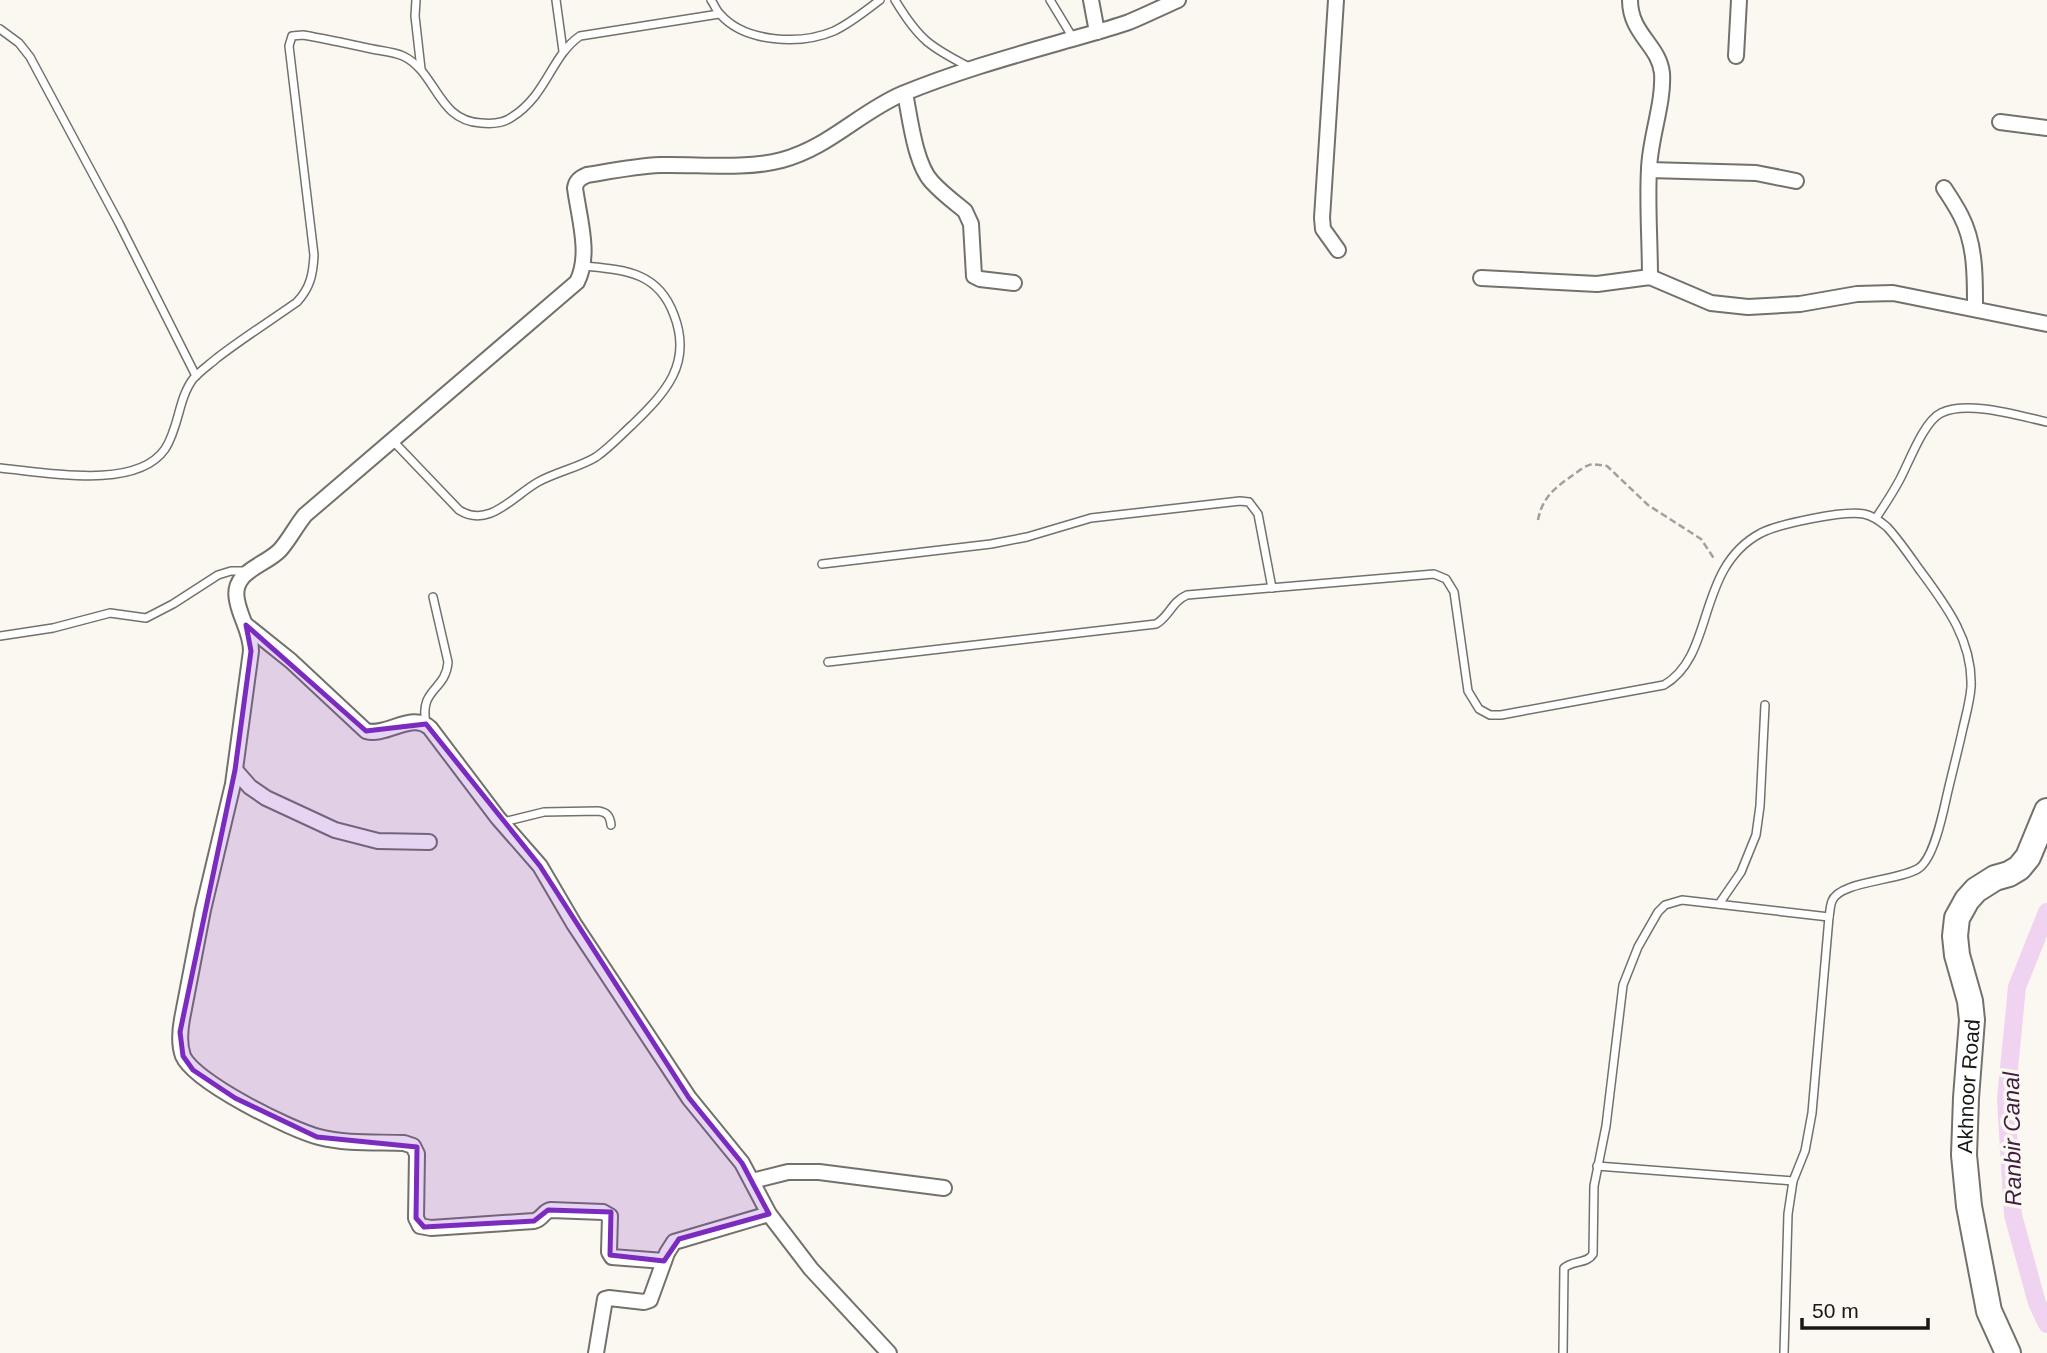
<svg xmlns="http://www.w3.org/2000/svg" width="2047" height="1353" font-family="Helvetica,sans-serif">
<style>
.lines{fill:none;stroke-linecap:round;stroke-linejoin:round}
.canal{stroke:#f0d3f0;stroke-width:18}
.service-casing{stroke:#73716b;stroke-width:10}
.minor-casing{stroke:#73716b;stroke-width:18}
.trunk-casing{stroke:#73716b;stroke-width:28}
.path{stroke:#a2a09a;stroke-width:2.5;stroke-dasharray:7 3.5;stroke-linecap:butt}
.service{stroke:#fff;stroke-width:7}
.minor{stroke:#fff;stroke-width:14}
.trunk{stroke:#fff;stroke-width:24}
.marked{fill:#7b2cbf;fill-opacity:0.2;stroke:#7b2cbf;stroke-width:5;stroke-linejoin:round}
.labels{text-anchor:middle;dominant-baseline:central;stroke-width:7;stroke-linejoin:round;paint-order:stroke}
.street-label{font-size:21px;fill:#181715;stroke:#fbf8f1}
.water-label{font-size:23px;font-style:italic;fill:#411d42;stroke:#fbf8f1}
</style>
<rect width="100%" height="100%" fill="#fbf8f1"/>
<g class="lines">
<polyline class="canal" points="2047,912 2017,987 2006,1099 2013,1215 2037,1303 2047,1324"/>
<g class="service-casing">
<g id="service">
<polyline points="416,0 415,16 421,69"/>
<polyline points="556,0 563,51"/>
<path d="M711,0C714,4 716,10 720,14C745,43 801,45 834,31C851,23 865,11 880,0"/>
<path d="M895,0C919,40 930,47 971,68"/>
<polyline points="1050,0 1073,38"/>
<polyline points="0,29 19,43 30,57 119,223 196,376"/>
<path d="M393,441L459,510C489,529 513,496 538,482C556,472 580,467 596,457C609,448 620,436 632,425C665,393 693,364 674,315C658,271 624,270 583,266"/>
<path d="M0,468C44,472 136,491 165,449C179,428 178,399 193,379C200,371 209,365 217,358C243,338 270,321 297,302C310,288 313,275 314,255L289,46L292,36L303,35C326,39 349,44 372,49C382,51 394,52 403,56C437,72 437,121 481,123C491,124 504,123 512,117C547,95 551,56 580,36L719,14"/>
<path d="M1876,518C1884,506 1892,494 1899,481C1909,463 1923,422 1941,413C1968,400 2019,416 2047,422"/>
<polyline points="822,564 991,544 1027,537 1091,518 1240,501 1249,502 1258,514 1272,588"/>
<polyline points="0,636 53,628 110,613 146,618 173,604 218,575 231,571 246,571"/>
<path d="M828,662L1156,624C1170,616 1171,602 1187,595L1434,574L1446,579L1454,592L1468,691L1479,709L1490,715H1501L1664,685C1716,655 1695,568 1761,533C1779,524 1844,510 1864,514C1873,516 1880,521 1887,527C1899,540 1909,555 1919,569C1945,604 1973,640 1971,687C1970,701 1966,715 1963,728C1958,751 1952,773 1947,795C1943,813 1934,858 1919,868C1900,881 1839,881 1832,901C1830,906 1830,912 1829,917L1812,1113L1805,1151L1793,1181L1788,1214L1784,1353"/>
<path d="M426,723C419,688 446,691 448,662L433,597"/>
<path d="M503,822L544,812L598,811C607,812 610,816 611,825"/>
<polyline points="1719,904 1741,872 1756,835 1760,806 1765,705"/>
<polyline points="1597,1166 1793,1181"/>
<path d="M1563,1353L1564,1268C1573,1260 1587,1264 1593,1254L1594,1186L1606,1126L1623,985L1638,947L1658,912L1665,905L1682,900L1829,917"/>
</g>
</g>
<g class="minor-casing">
<g id="minor">
<polyline points="1091,0 1097,32"/>
<polyline points="1336,0 1322,218 1323,229 1338,250"/>
<path d="M1630,0C1630,34 1659,45 1662,73C1664,103 1650,138 1649,169C1647,205 1650,242 1650,277"/>
<polyline points="1736,56 1739,0"/>
<path d="M905,93C910,118 915,164 932,182C942,193 954,202 965,211L971,224L974,276L980,279L1014,283"/>
<polyline points="2000,122 2047,128"/>
<polyline points="1649,170 1756,173 1796,181"/>
<path d="M1944,188C1950,197 1956,206 1961,216C1976,245 1975,279 1975,309"/>
<polyline points="1481,278 1597,284 1650,277 1711,303 1748,307 1800,304 1857,294 1893,293 2047,324"/>
<path d="M246,625L291,661L366,731C387,737 412,711 430,728L498,818L540,866L574,924L689,1098L742,1163L769,1214L811,1269L889,1353"/>
<polyline points="235,770 250,787 266,798 335,830 378,841 429,842"/>
<polyline points="752,1181 788,1172 819,1172 944,1188"/>
<path d="M664,1261L612,1257L609,1252L610,1216L603,1212L551,1210C543,1211 543,1219 534,1221L431,1228L420,1226L416,1218L417,1154L413,1146L404,1143C376,1142 346,1144 319,1137C291,1130 194,1082 183,1056C179,1045 180,1030 182,1019L203,910L233,784L251,651C251,632 240,618 237,600C231,571 265,566 280,550C289,540 296,526 305,515L577,282C591,255 579,218 575,188C576,181 580,178 587,175C611,171 636,166 660,165C699,164 744,170 782,160C828,148 860,112 902,94C953,73 1005,58 1058,43C1082,36 1106,30 1129,22C1146,15 1162,7 1178,0"/>
<polyline points="596,1353 605,1299 609,1298 644,1302 650,1300 667,1253 674,1242 769,1214"/>
</g>
</g>
<g class="trunk-casing">
<g id="trunk">
<path id="s1" d="M2008,1353L1989,1311L1969,1206L1964,1155L1966,1098L1972,1020L1970,1001L1957,955L1955,936L1957,918L1967,900L1976,890L1995,878L2009,874L2019,868L2028,857L2047,811"/>
</g>
</g>
<path class="path" d="M1538,520C1543,492 1563,483 1584,467L1592,464L1607,466L1648,505L1701,539L1715,560"/>
<use href="#service" class="service"/>
<use href="#minor" class="minor"/>
<use href="#trunk" class="trunk"/>
</g>
<path class="marked" d="M246,625L366,731L426,724L540,866L689,1098L742,1163L769,1214L679,1239L664,1261L610,1255L611,1212L548,1210L534,1221L424,1227L416,1218L417,1147L317,1137L235,1098L193,1070L183,1056L180,1032L235,770L251,651Z"/>
<g class="labels">
<g class="street-label">
<text stroke="none"><textPath href="#s1" startOffset="273">Akhnoor Road</textPath></text>
</g>
<g class="water-label">
<text transform="translate(2012 1139) rotate(-91)">Ranbir Canal</text>
</g>
</g>
<path d="M1802 1318v10h126v-10" fill="none" stroke="#181715" stroke-width="3.5"/>
<text x="1812" y="1318" font-size="21" fill="#181715" stroke="#fbf8f1" stroke-width="5" paint-order="stroke">50 m</text>
</svg>
